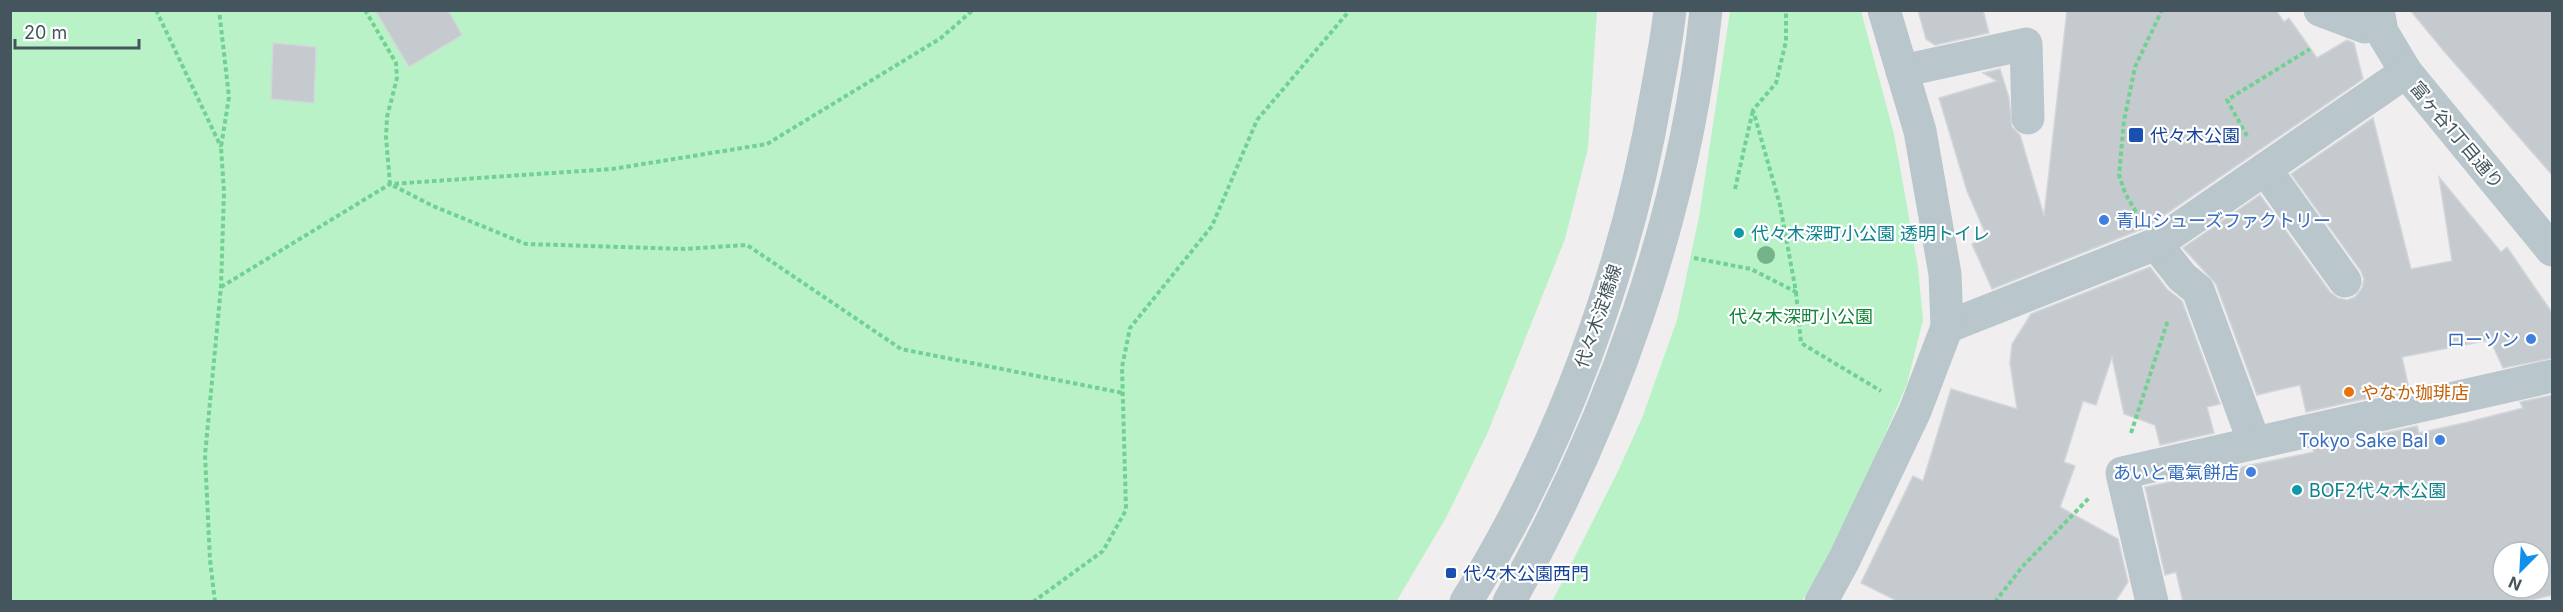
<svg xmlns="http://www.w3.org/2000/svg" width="2563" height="612" font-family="Inter,'Noto Sans JP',sans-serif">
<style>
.green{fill:#baf2c7}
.building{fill:#c5cace;stroke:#d2d6da;stroke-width:1.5;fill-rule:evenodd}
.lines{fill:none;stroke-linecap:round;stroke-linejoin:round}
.path{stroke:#70d292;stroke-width:4;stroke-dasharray:4.5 3;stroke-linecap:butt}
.minor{stroke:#b9c6cc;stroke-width:33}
.tree{fill:#76b38b}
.transit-dot{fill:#1a4fb4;stroke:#fff;stroke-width:2}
.shop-dot{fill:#3f7fe0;stroke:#fff;stroke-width:2}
.culture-dot{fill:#0f9aa8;stroke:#fff;stroke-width:2}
.food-dot{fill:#e8710a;stroke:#fff;stroke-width:2}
.labels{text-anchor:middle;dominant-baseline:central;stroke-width:4.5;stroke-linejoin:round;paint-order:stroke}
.transit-label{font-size:18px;fill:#164399;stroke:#fff;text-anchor:start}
.street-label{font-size:18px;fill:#45555d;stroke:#fff}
.shop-label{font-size:18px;fill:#366cbe;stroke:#fff;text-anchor:end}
.culture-label{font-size:18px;fill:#0d838f;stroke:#fff;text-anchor:start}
.park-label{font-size:18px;fill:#118339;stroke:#fff}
.food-label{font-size:18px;fill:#c56008;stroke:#fff;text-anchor:start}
</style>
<rect width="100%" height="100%" fill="#f1eeef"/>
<g class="green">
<polygon points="10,11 1597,11 1588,148 1565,239 1488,432 1447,516 1396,602 11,601"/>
<polygon points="1730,11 1861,11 1894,134 1918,267 1923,320 1907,384 1863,485 1817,577 1802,601 1552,602 1618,471 1642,418 1677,320 1699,217"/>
</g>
<g class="building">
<polygon points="375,10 448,10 462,35 409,67"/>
<polygon points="1918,10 1983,10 1989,33 1935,45 1926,39"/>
<polygon points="2067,10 2276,10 2284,22 2289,18 2317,58 2347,40 2354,43 2363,79 2147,227 1992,289 1972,244 1987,237 1967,191 1939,98 1997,81 1983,73 2000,69 2009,98 2012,127 2020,135 2044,216"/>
<polygon points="2410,10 2553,10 2553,176 2443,50"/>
<polygon points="273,43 316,47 314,103 271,99"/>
<polygon points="2373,118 2411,269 2452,261 2439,177 2501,252 2507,247 2553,314 2553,358 2503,368 2490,340 2402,357 2409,389 2306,412 2300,385 2257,395 2216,284 2183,248 2260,195 2330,292 2338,298 2347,300 2355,297 2362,288 2364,279 2361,271 2291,174"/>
<polygon points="2150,267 2167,289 2182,301 2220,404 2207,407 2214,433 2160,445 2155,425 2124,414 2112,357 2096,405 2083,401 2064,462 2075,466 2060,507 2118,539 2128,582 2115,602 1899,602 1861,583 1913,476 1923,481 1951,389 2017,409 2010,363 2012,344 2031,314"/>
<path d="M2553,395V595L2521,602H2183L2176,572L2165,575L2145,487L2314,452L2313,449L2417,426L2419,433L2468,422L2523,408L2520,402ZM2503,552H2539V588H2503Z"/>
</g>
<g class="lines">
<g class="path">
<polyline points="156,10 221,147"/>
<polyline points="365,10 396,63 397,78 387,117 386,137 390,184 433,206 526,244 685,249 747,245 901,349 1123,393"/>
<polyline points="2247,136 2227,100 2310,49"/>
<polyline points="1735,189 1753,110"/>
<polyline points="2136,212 2125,193 2119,175 2124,121 2135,67 2162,10"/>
<polyline points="1694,258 1751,269 1796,292 1780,205 1753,110 1776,83 1786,41 1786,10"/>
<polyline points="221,287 390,184 612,169 767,144 941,38 973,10"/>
<polyline points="1796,292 1801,343 1881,391"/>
<polyline points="2131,433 2168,320"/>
<polyline points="215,602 210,560 205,455 221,287 224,192 221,147 229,97 219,10"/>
<polyline points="1033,602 1103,551 1126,510 1122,367 1130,328 1212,226 1257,120 1350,10"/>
<polyline points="1995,602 2022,567 2089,498"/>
</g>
<g class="minor">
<polyline points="2320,10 2365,27"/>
<polyline points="2378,10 2382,32 2406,72 2552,250"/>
<polyline points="1902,71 2026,44 2028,118"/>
<polyline points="2265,169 2345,281"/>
<polyline points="2156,244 2182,277 2198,290 2254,442"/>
<polyline points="1947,327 2156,244 2406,72"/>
<path d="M1466,602C1560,451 1626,271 1656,96C1661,68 1667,39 1670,10"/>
<path d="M1509,602C1611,420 1684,218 1706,10"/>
<polyline points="1821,602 1844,560 1915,411 1947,327 1945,274 1920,131 1884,10"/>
<polyline points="2152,602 2122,473 2552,376"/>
</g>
</g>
<circle class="tree" cx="1766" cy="255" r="9"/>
<g class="transit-dot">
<rect x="2128" y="127" width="16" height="16" rx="3"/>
<rect x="1445" y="567" width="12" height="12" rx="3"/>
</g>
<g class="shop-dot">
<circle cx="2104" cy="220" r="6"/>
<circle cx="2531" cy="339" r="6"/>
<circle cx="2440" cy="440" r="6"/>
<circle cx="2251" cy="472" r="6"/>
</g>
<g class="culture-dot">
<circle cx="1739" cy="233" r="6"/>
<circle cx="2297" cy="490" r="6"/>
</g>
<circle class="food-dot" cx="2349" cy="392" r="6"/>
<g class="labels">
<g class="transit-label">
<text x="2150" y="135">代々木公園</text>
<text x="1463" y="573">代々木公園西門</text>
</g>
<g class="street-label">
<text transform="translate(2457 135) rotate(50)">富ヶ谷1丁目通り</text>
<text transform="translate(1598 316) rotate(-71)">代々木淀橋線</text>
</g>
<g class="shop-label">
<text x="2116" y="220" text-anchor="start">青山シューズファクトリー</text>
<text x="2519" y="339">ローソン</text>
<text x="2428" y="440">Tokyo Sake Bal</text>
<text x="2239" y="472">あいと電氣餅店</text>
</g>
<g class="culture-label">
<text x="1751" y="233">代々木深町小公園 透明トイレ</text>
<text x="2309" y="490">BOF2代々木公園</text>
</g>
<g class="park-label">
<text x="1801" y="316">代々木深町小公園</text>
</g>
<g class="food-label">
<text x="2361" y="392">やなか珈琲店</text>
</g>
</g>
<rect width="2563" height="612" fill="none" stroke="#45555d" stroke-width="24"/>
<g transform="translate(2521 570) rotate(204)"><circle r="28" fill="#ffffff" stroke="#b5bbbe" stroke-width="1.5"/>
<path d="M0-4.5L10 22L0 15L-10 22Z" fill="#0e91eb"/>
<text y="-9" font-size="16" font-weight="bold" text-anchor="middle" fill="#45555d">N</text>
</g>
<path d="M15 39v9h124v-9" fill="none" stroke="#45555d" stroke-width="3"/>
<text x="24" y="39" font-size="18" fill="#45555d" stroke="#ffffff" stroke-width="4.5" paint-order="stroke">20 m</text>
</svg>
